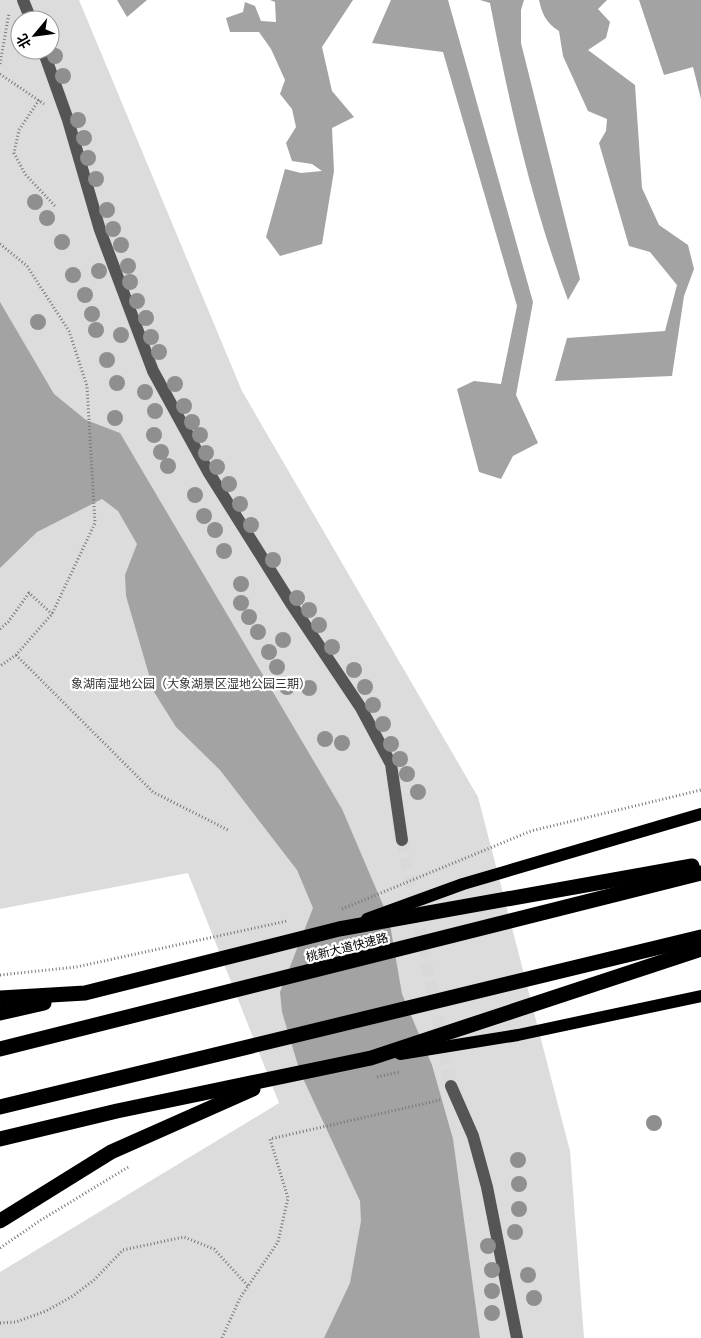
<svg xmlns="http://www.w3.org/2000/svg" width="701" height="1338" font-family="Mulish,'Noto Sans SC',sans-serif">
<style>
.green{fill:#dcdcdc;fill-rule:evenodd}
.water{fill:#a3a3a3}
.lines{fill:none;stroke-linecap:round;stroke-linejoin:round}
.minor-tunnel{stroke:#d9d9d9;stroke-width:12;stroke-dasharray:12 6;stroke-linecap:butt}
.path{stroke:#777;stroke-width:3;stroke-dasharray:1 2.5;stroke-linecap:butt}
.minor{stroke:#555;stroke-width:12}
.major{stroke:#000;stroke-width:12}
.highway{stroke:#000;stroke-width:15}
.tree{fill:#8f8f8f}
.labels{text-anchor:middle;dominant-baseline:central;stroke-width:4.5;stroke-linejoin:round;paint-order:stroke}
.park-label{font-size:12px;fill:#333;stroke:#fff}
.street-label{font-size:12px;fill:#000;stroke:#fff}
</style>
<rect width="100%" height="100%" fill="#fff"/>
<path class="green" d="M0,0H79L242,391L478,797L570,1151L584,1338H0V1272L279,1103L188,873L0,909ZM20,20H50V50H20Z"/>
<g class="water">
<polygon points="117,0 147,0 127,17"/>
<polygon points="270,0 353,0 322,47 332,91 354,117 332,128 334,171 322,244 280,256 266,237 285,169 301,173 322,171 312,164 292,161 286,143 296,127 292,109 280,94 285,80 271,49 259,32 230,32 226,18 243,12 245,2 255,6 261,21 276,22 275,2"/>
<polygon points="391,0 448,0 533,302 516,395 538,443 513,456 501,479 479,472 457,389 474,381 501,384 517,306 443,52 372,43"/>
<path d="M480,0H524L521,10V43L580,279L568,300C532,205 509,103 490,3Z"/>
<path d="M539,0H607L598,9L610,22L606,38L588,50L635,85L642,188L659,225L688,245L694,269L684,296L672,376L555,381L567,338L665,331L677,285L650,252L629,246L599,143L606,131L607,119L588,111L563,56L559,31C546,23 542,14 539,0Z"/>
<polygon points="639,0 701,0 701,99 693,67 664,75"/>
<polygon points="0,302 54,394 86,420 120,433 342,809 389,919 402,994 432,1065 453,1139 480,1338 324,1338 350,1283 361,1221 360,1201 300,1072 282,1012 280,992 313,908 297,870 220,770 176,727 154,692 126,596 125,575 137,544 118,511 102,499 37,532 0,568"/>
</g>
<g class="lines">
<polyline class="minor-tunnel" points="402,840 451,1086"/>
<g class="path">
<polyline points="0,64 9,13"/>
<polyline points="0,74 44,104"/>
<polyline points="39,100 19,130 14,153 25,174 55,206"/>
<polyline points="0,244 27,266 69,331 87,386 95,523 52,614 16,655 0,666"/>
<polyline points="0,629 8,622 29,593 52,614"/>
<polyline points="16,655 153,792 228,830"/>
<polyline points="342,909 531,831 701,790"/>
<polyline points="0,975 76,967 287,921"/>
<polyline points="377,1077 400,1072"/>
<polyline points="0,1248 41,1220 130,1166"/>
<polyline points="0,1323 16,1322 46,1311 73,1296 94,1280 123,1250 184,1237 214,1249 248,1286"/>
<polyline points="222,1338 240,1298 278,1242 288,1198 270,1139 440,1100"/>
</g>
<g class="minor">
<polyline points="23,0 31,20"/>
<polyline points="43,50 68,120 100,230 153,371 209,473 292,605 361,708 391,764 402,840"/>
<polyline points="451,1086 473,1136 487,1187 517,1338"/>
</g>
<g class="major">
<polyline points="367,919 463,884 701,814"/>
<polyline points="400,1054 518,1035 701,996"/>
</g>
<g class="highway">
<polyline points="0,998 85,993 339,929 692,866"/>
<polyline points="0,1013 44,1003"/>
<polyline points="0,1049 701,873"/>
<polyline points="0,1107 701,937"/>
<polyline points="0,1139 117,1111 371,1058 701,949"/>
<polyline points="0,1221 111,1152 253,1089"/>
</g>
</g>
<g class="tree">
<circle cx="55" cy="56" r="8"/>
<circle cx="63" cy="76" r="8"/>
<circle cx="78" cy="120" r="8"/>
<circle cx="84" cy="138" r="8"/>
<circle cx="88" cy="158" r="8"/>
<circle cx="96" cy="179" r="8"/>
<circle cx="35" cy="202" r="8"/>
<circle cx="107" cy="210" r="8"/>
<circle cx="47" cy="218" r="8"/>
<circle cx="113" cy="229" r="8"/>
<circle cx="62" cy="242" r="8"/>
<circle cx="121" cy="245" r="8"/>
<circle cx="128" cy="266" r="8"/>
<circle cx="99" cy="271" r="8"/>
<circle cx="73" cy="275" r="8"/>
<circle cx="130" cy="282" r="8"/>
<circle cx="85" cy="295" r="8"/>
<circle cx="137" cy="301" r="8"/>
<circle cx="92" cy="314" r="8"/>
<circle cx="146" cy="318" r="8"/>
<circle cx="38" cy="322" r="8"/>
<circle cx="96" cy="330" r="8"/>
<circle cx="121" cy="335" r="8"/>
<circle cx="151" cy="337" r="8"/>
<circle cx="159" cy="352" r="8"/>
<circle cx="107" cy="360" r="8"/>
<circle cx="117" cy="383" r="8"/>
<circle cx="175" cy="384" r="8"/>
<circle cx="145" cy="392" r="8"/>
<circle cx="184" cy="406" r="8"/>
<circle cx="155" cy="411" r="8"/>
<circle cx="115" cy="418" r="8"/>
<circle cx="192" cy="422" r="8"/>
<circle cx="154" cy="435" r="8"/>
<circle cx="200" cy="435" r="8"/>
<circle cx="161" cy="452" r="8"/>
<circle cx="206" cy="453" r="8"/>
<circle cx="168" cy="466" r="8"/>
<circle cx="217" cy="467" r="8"/>
<circle cx="229" cy="484" r="8"/>
<circle cx="195" cy="495" r="8"/>
<circle cx="240" cy="504" r="8"/>
<circle cx="204" cy="516" r="8"/>
<circle cx="251" cy="525" r="8"/>
<circle cx="215" cy="530" r="8"/>
<circle cx="224" cy="551" r="8"/>
<circle cx="273" cy="560" r="8"/>
<circle cx="241" cy="584" r="8"/>
<circle cx="297" cy="598" r="8"/>
<circle cx="241" cy="603" r="8"/>
<circle cx="309" cy="610" r="8"/>
<circle cx="249" cy="617" r="8"/>
<circle cx="319" cy="625" r="8"/>
<circle cx="258" cy="632" r="8"/>
<circle cx="283" cy="640" r="8"/>
<circle cx="332" cy="647" r="8"/>
<circle cx="269" cy="652" r="8"/>
<circle cx="277" cy="667" r="8"/>
<circle cx="354" cy="670" r="8"/>
<circle cx="287" cy="687" r="8"/>
<circle cx="365" cy="687" r="8"/>
<circle cx="309" cy="688" r="8"/>
<circle cx="373" cy="705" r="8"/>
<circle cx="383" cy="724" r="8"/>
<circle cx="325" cy="739" r="8"/>
<circle cx="342" cy="743" r="8"/>
<circle cx="391" cy="744" r="8"/>
<circle cx="400" cy="759" r="8"/>
<circle cx="407" cy="774" r="8"/>
<circle cx="418" cy="792" r="8"/>
<circle cx="654" cy="1123" r="8"/>
<circle cx="518" cy="1160" r="8"/>
<circle cx="519" cy="1184" r="8"/>
<circle cx="519" cy="1209" r="8"/>
<circle cx="515" cy="1232" r="8"/>
<circle cx="488" cy="1246" r="8"/>
<circle cx="492" cy="1270" r="8"/>
<circle cx="528" cy="1275" r="8"/>
<circle cx="492" cy="1291" r="8"/>
<circle cx="534" cy="1298" r="8"/>
<circle cx="492" cy="1313" r="8"/>
</g>
<g class="labels">
<g class="park-label">
<text x="191" y="683">象湖南湿地公园（大象湖景区湿地公园三期）</text>
</g>
<g class="street-label">
<text transform="translate(347 947) rotate(-14)">桃新大道快速路</text>
</g>
</g>
<g transform="translate(35 35) rotate(241)"><circle r="24" fill="#ffffff" stroke="#999999"/>
<path d="M0-4L9 19L0 12L-9 19Z" fill="#000000"/>
<text y="-8" font-size="14" font-weight="bold" text-anchor="middle" fill="#000000">北</text>
</g>
</svg>
